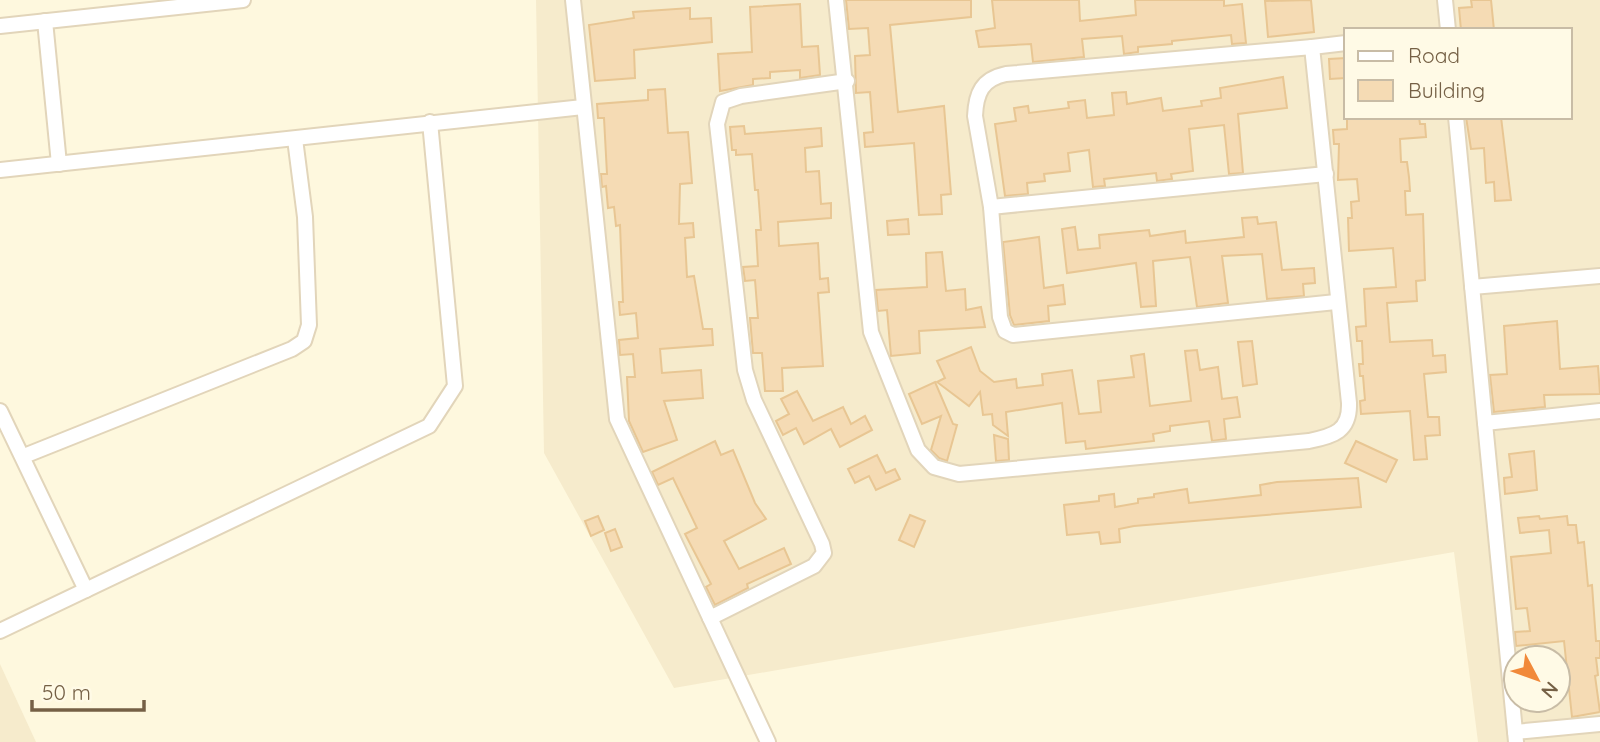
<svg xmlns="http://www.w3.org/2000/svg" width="1600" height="742" font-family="Quicksand,sans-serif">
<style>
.residential{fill:#f6ebcc;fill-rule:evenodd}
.building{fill:#f5dbb4;stroke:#e8c693;stroke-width:2}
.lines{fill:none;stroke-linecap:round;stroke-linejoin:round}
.minor-casing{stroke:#e2d5ba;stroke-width:18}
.minor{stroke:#fff;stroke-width:14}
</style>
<rect width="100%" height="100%" fill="#fef8de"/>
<g class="residential">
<path d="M536,0H1600V742H1478L1454,552L674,688L544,453ZM1346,30H1570V117H1346ZM1516,658H1558V700H1516Z"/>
<polygon points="0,664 36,742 0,742"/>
</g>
<g class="building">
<polygon points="846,0 971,0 971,17 890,25 898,112 944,106 951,194 941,195 942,214 919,215 914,143 865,147 864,133 873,132 870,92 856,93 855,56 870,55 868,28 849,29"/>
<polygon points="992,0 1079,0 1080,21 1136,15 1135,0 1224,0 1224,6 1242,4 1246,43 1232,44 1231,35 1172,41 1172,44 1138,47 1138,52 1124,54 1122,36 1082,39 1084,57 1033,62 1031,44 979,47 976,31 995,28"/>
<polygon points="1311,0 1314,32 1268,37 1265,1"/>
<polygon points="1471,0 1491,0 1494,30 1461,30 1459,8 1472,7"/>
<polygon points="800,4 802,47 818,46 820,75 800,78 800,70 770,72 770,78 753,79 753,85 720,91 718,54 752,52 750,7"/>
<polygon points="690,8 690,19 711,18 712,42 634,50 635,78 595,81 589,25 634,18 633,12"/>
<polygon points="1346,58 1346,78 1330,79 1329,59"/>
<polygon points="1283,77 1287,108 1238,114 1243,173 1229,174 1224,125 1189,129 1193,171 1171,174 1172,179 1157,181 1156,173 1104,179 1105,186 1093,187 1089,150 1068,153 1070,171 1044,174 1045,181 1027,183 1028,194 1005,196 995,124 1016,121 1014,108 1028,106 1029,113 1069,108 1068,102 1085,100 1087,118 1114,115 1112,93 1126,92 1127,104 1161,98 1163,111 1202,106 1201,101 1221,98 1220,88"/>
<polygon points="665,89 668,133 688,132 692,183 680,184 679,224 693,223 694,237 685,238 687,277 694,276 703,329 712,329 713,345 660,349 662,373 701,370 703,398 664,401 677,440 643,452 629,421 627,377 635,377 633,354 620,355 619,340 638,338 636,313 620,315 619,302 623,302 620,225 616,226 614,207 608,208 606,186 602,187 601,174 607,174 604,118 598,118 597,104 648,100 648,90"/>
<polygon points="1347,117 1419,117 1420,124 1425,124 1426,137 1400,139 1401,162 1407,162 1409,177 1410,191 1405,191 1406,215 1423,214 1425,280 1416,281 1417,301 1387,303 1390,342 1432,340 1433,356 1445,355 1446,372 1424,374 1428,417 1439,417 1440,435 1425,436 1427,459 1414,460 1410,411 1361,414 1360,401 1365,400 1363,376 1360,376 1359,364 1363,364 1362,341 1357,341 1356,327 1366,326 1364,289 1396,287 1393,248 1349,251 1348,218 1352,218 1351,202 1359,201 1357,179 1338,180 1339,144 1334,144 1333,130 1347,129"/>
<polygon points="1466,117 1501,117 1511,200 1495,201 1494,182 1486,183 1484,148 1471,149"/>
<polygon points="744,126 745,134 821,128 822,146 805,148 806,172 819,171 821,204 831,203 831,218 778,222 779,246 818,243 820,279 828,278 829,292 818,293 823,366 782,368 783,391 765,391 762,353 753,353 750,318 758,318 755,280 745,281 743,267 758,266 756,230 761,230 758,190 755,190 752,154 736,155 736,150 732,150 730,127"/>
<polygon points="1257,217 1258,224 1276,222 1282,270 1314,268 1315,283 1303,284 1304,296 1267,299 1262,254 1222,256 1228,303 1197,307 1190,257 1153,261 1156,306 1141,307 1136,263 1067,273 1062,229 1075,227 1078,250 1100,248 1099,235 1149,230 1150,236 1185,231 1186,243 1244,237 1242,218"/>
<polygon points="908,219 909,234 888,235 887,221"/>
<polygon points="1039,237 1044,288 1063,285 1065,304 1048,306 1049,321 1014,325 1010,315 1003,242"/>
<polygon points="942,252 946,291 965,289 966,310 981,307 985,327 919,331 920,353 891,356 887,310 878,311 876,290 927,287 926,253"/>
<polygon points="1557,321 1560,369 1598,366 1600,394 1544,395 1545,407 1494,412 1490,375 1507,374 1504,326"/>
<polygon points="1252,341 1257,384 1243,386 1238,342"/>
<polygon points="971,347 980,371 994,382 1016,379 1017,388 1043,385 1042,374 1072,370 1079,414 1101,412 1098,381 1134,377 1131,356 1144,354 1150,406 1191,401 1185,351 1197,350 1200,370 1218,367 1222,399 1237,397 1240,417 1224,419 1226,439 1212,441 1209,421 1170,426 1170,431 1153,434 1154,441 1086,449 1085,441 1066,443 1062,403 1006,412 1008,436 993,425 992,414 983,415 980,392 969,406 937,382 945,378 937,361"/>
<polygon points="935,382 953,424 957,425 947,461 939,458 931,450 941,416 922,424 909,394"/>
<polygon points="797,391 813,421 843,407 851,424 865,416 872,430 840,447 831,429 804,444 796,428 783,435 776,421 789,414 781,399"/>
<polygon points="994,435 1008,439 1009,460 996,461"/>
<polygon points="715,441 721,455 733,450 755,503 766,519 724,541 739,569 784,548 791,564 747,584 748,588 715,605 706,587 711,584 685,534 697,528 673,478 658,485 652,472"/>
<polygon points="1356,441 1397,460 1386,482 1345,463"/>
<polygon points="1534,451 1537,490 1505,494 1504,478 1512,477 1509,454"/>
<polygon points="877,455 886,473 895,469 900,479 876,490 869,476 855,483 848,469"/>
<polygon points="1358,478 1361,507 1134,526 1119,529 1120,542 1101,544 1099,532 1067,535 1064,505 1099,501 1099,496 1114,494 1115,507 1138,503 1138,499 1154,497 1154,494 1187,489 1189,503 1261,495 1260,485 1277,482"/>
<polygon points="910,515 925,521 914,547 899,540"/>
<polygon points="598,516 604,530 591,536 585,521"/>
<polygon points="1539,516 1540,519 1567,516 1568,525 1576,525 1578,543 1584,542 1588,586 1592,585 1596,641 1600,641 1600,658 1596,658 1598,675 1595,676 1600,712 1572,717 1564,641 1516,646 1515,632 1530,631 1527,608 1516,609 1511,557 1551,553 1549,530 1520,533 1518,518"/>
<polygon points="615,529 622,547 611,551 605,533"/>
</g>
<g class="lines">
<g class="minor-casing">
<g id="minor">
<polyline points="573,0 617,419 710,618 814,566 824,553 822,544 754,400 745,370 717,124 723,102 741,96 847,81"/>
<path d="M836,0L871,332L918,450L934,467L959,474L1309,441C1334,436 1350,431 1349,403L1312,47L1346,43"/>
<polyline points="1445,0 1448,30"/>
<polyline points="45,21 59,164"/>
<polyline points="0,26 243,0"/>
<path d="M1312,47L1006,74C982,79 976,93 975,116L991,207L1000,317L1005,331L1013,335L1336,302"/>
<polyline points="1456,117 1485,423 1600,411"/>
<polyline points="0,170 583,107"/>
<polyline points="991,207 1326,174"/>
<polyline points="1472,287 1600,276"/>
<polyline points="0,411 86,590"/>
<polyline points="1485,423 1516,742"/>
<polyline points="24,456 292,349 304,341 309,325 305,217 295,139"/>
<polyline points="710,618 768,742"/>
<polyline points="0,631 429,426 455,386 430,122"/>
<polyline points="1515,732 1600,724"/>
</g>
</g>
<use href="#minor" class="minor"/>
</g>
<rect x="1344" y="28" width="228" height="91" fill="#fffae6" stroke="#c8bca6" stroke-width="2"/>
<rect x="1358" y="51" width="35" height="10" fill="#ffffff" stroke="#c8bca6" stroke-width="2"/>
<text x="1408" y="63" font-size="21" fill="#756045">Road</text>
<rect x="1358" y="80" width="35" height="21" fill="#f5dbb4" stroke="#c8bca6" stroke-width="2"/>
<text x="1408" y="98" font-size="21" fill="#756045">Building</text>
<g transform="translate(1537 679) rotate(131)"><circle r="33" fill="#fffae6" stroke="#c8bca6" stroke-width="2"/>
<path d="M0-5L12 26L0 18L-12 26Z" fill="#f1893a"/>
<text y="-10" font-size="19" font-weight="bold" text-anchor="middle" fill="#756045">N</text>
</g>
<path d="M32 700v10h112v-10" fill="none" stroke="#756045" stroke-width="3.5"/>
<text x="42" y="700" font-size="21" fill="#756045" stroke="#fffae6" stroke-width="5" paint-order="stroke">50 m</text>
</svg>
